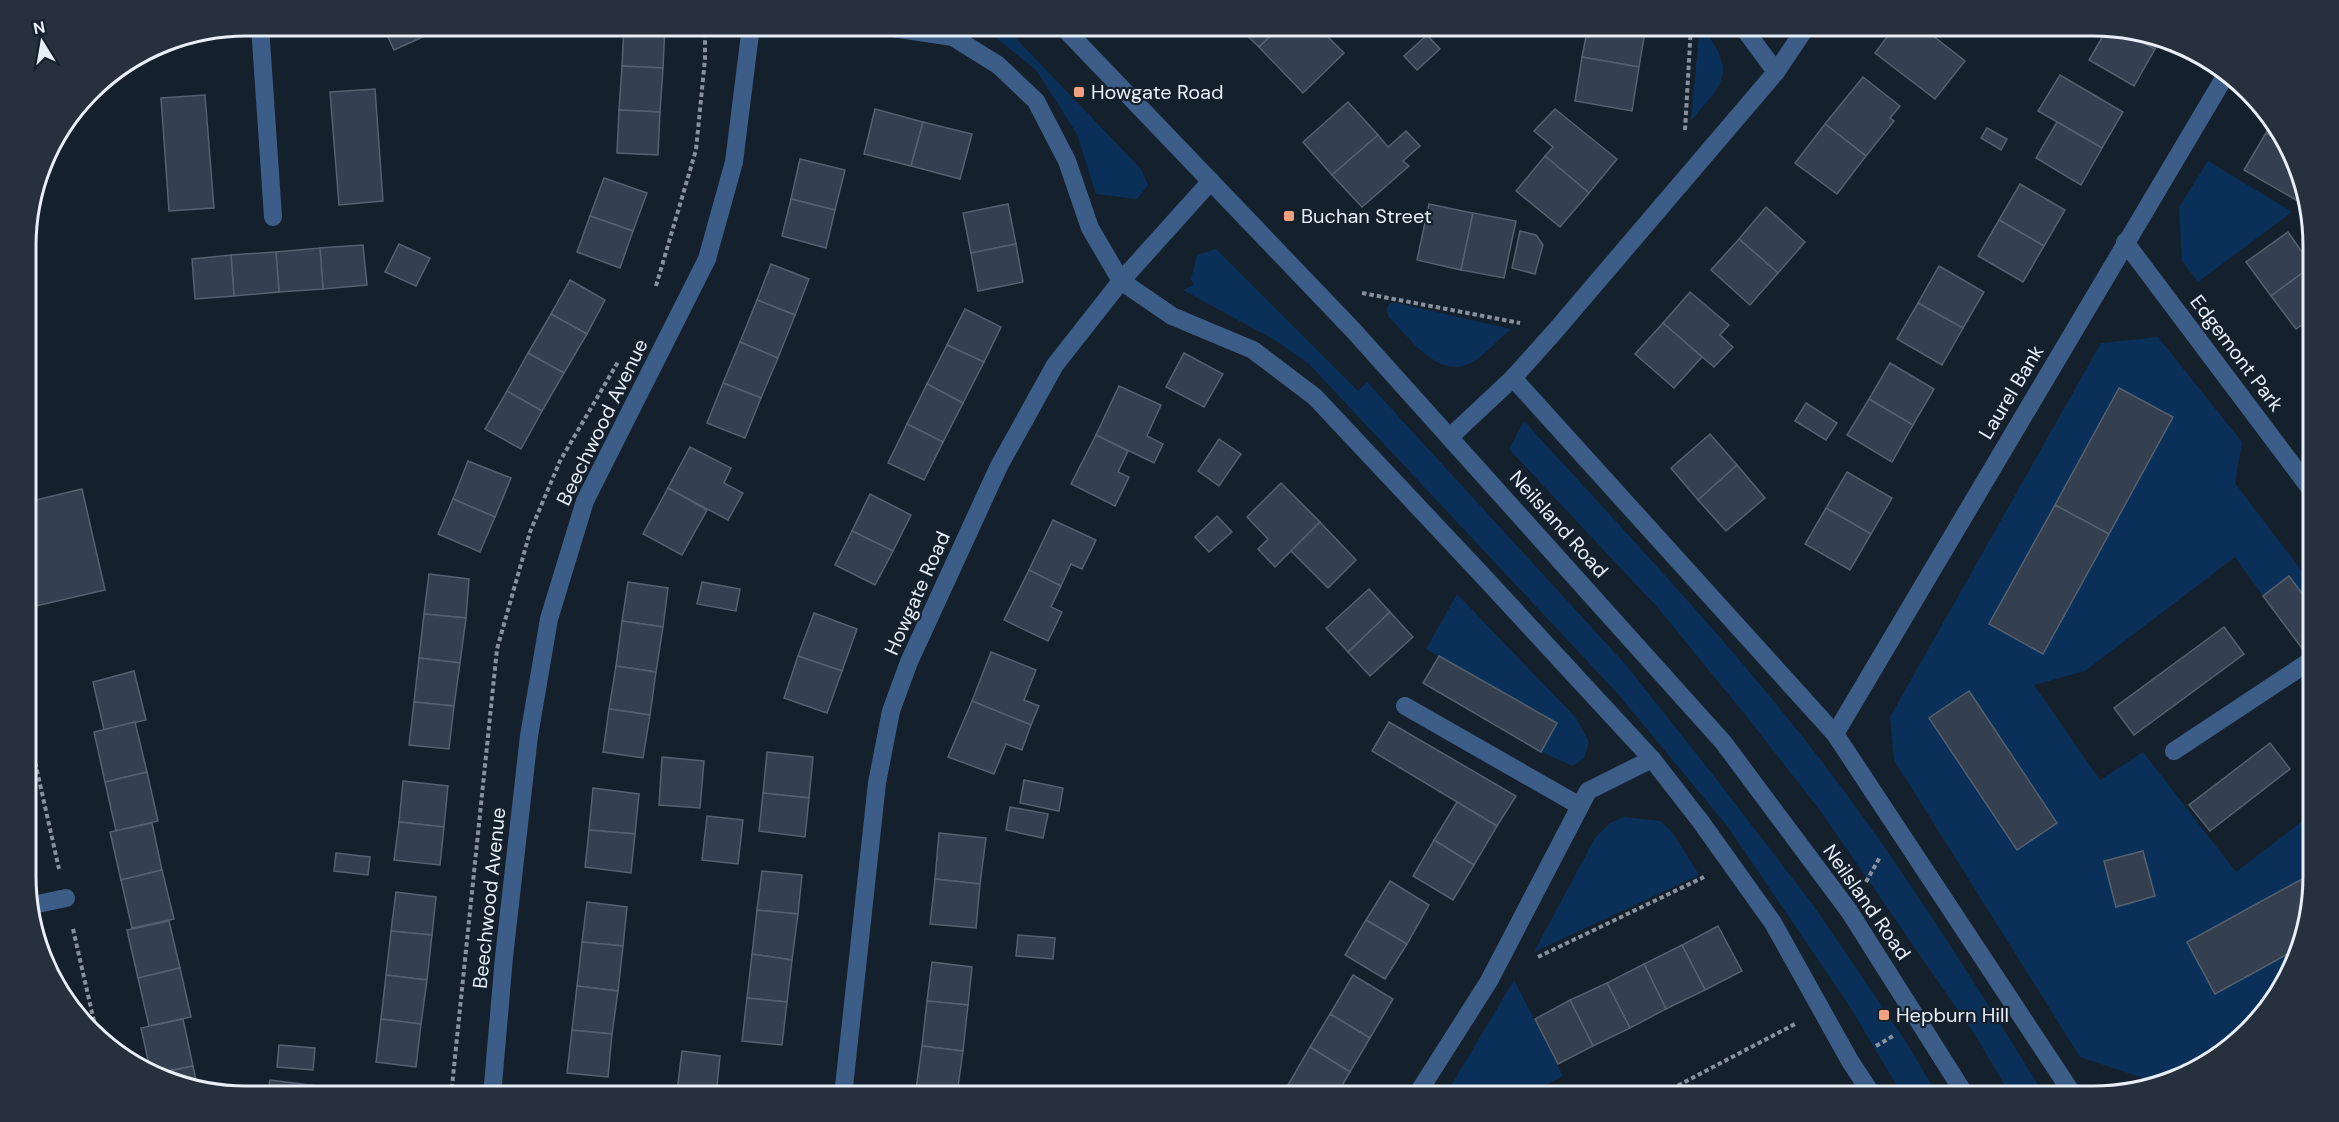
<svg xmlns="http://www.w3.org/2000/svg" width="2339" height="1122" font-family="'DM Sans',sans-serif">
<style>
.green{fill:#0a3059}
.building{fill:#34404f;stroke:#546170;stroke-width:1.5}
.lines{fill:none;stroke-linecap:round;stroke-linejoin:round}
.path{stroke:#87909b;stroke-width:4;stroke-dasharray:4.5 3;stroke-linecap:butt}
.minor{stroke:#3c5d87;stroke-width:18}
.poi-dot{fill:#f1a17d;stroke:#15202d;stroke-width:2}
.labels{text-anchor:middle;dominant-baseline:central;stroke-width:4.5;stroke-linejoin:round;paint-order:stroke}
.poi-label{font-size:20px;fill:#e8eff9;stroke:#15202d;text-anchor:start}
.street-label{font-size:20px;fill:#e8eff9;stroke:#15202d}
.rim{fill:none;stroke:#e8eff9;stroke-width:3}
</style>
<rect width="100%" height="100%" fill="#15202d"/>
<g class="green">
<polygon points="973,26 1004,26 1141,169 1148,185 1137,199 1096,194 1077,134 1036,70 994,36"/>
<path d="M1700,26H1702C1736,74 1726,79 1691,121Z"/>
<polygon points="2208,161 2292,212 2198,282 2182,261 2179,207"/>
<polygon points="1216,249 1358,391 1367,382 1625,664 1710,771 1813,905 1907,1043 1938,1096 1903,1096 1850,1007 1728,827 1619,695 1309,364 1278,342 1183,290 1194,285 1191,279 1197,255"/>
<path d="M1390,303H1397L1511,329C1499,339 1488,351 1476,360C1440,384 1411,339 1389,317L1386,310Z"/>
<polygon points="2158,337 2242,442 2235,483 2313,586 2313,608 2289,576 2263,596 2235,557 2085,671 2034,685 2100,780 2143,752 2236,872 2313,813 2313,876 2291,973 2259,1021 2250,1029 2152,1081 2080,1057 1894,760 1890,717 2101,343"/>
<path d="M1524,421C1626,533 1731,643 1823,763C1904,869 1975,983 2045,1096H2011L1977,1038L1822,813L1747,717L1658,608L1509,449Z"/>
<polygon points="1457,594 1576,718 1589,742 1584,758 1573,766 1541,752 1556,723 1426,649"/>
<polygon points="1624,817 1660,821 1672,832 1699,875 1534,952 1595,838 1610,823"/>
<polygon points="1514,980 1563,1076 1524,1096 1445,1096"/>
</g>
<g class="building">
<polygon points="383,26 423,26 427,35 394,50"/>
<polygon points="423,26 448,26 427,35"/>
<polygon points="624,26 665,26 663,68 622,66"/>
<polygon points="1237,26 1281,26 1259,47"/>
<polygon points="1281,26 1317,26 1344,53 1303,93 1259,47"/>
<polygon points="1588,26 1646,26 1639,67 1582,57"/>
<polygon points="1895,26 1933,26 1928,32 1965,61 1935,99 1875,53"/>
<polygon points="2107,29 2127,34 2155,49 2134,86 2089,60"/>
<polygon points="2127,34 2159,41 2155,49"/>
<polygon points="1427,35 1440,49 1417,70 1404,56"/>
<polygon points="143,54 140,66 128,63"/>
<polygon points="1582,57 1639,67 1632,111 1575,101"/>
<polygon points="622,66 663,68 660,112 619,110"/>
<polygon points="2060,75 2123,112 2102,148 2038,111"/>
<polygon points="1863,77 1900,106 1890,118 1894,121 1866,156 1825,124"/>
<polygon points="375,89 383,201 339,205 330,92"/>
<polygon points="205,95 214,208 169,211 161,98"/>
<polygon points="1348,102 1378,135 1332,175 1303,142"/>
<polygon points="875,109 923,122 911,166 864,154"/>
<polygon points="1555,109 1617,159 1589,193 1545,156 1553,147 1534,131"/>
<polygon points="619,110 660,112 658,155 617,153"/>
<polygon points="2273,120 2276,123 2284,143 2266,133"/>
<polygon points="923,122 972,134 960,179 911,166"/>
<polygon points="2057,122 2102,148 2081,185 2036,158"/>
<polygon points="1825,124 1866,156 1837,194 1795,163"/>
<polygon points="1987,128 2007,139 2001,150 1981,138"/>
<polygon points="1406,131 1420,146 1403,161 1409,166 1362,207 1332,175 1378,135 1388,147"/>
<polygon points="2266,133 2284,143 2305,205 2244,170"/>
<polygon points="1545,156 1589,193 1560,227 1516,191"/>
<polygon points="800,159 845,170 835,210 791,199"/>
<polygon points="604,178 647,193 633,231 590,216"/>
<polygon points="2020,184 2065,210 2044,246 1999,220"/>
<polygon points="791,199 835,210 826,248 782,236"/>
<polygon points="1008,204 1016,244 971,253 963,213"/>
<polygon points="1429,204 1473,213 1461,270 1417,260"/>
<polygon points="1766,207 1805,242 1778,273 1739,239"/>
<polygon points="1473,213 1516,221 1504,278 1461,270"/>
<polygon points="590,216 633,231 620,268 577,252"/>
<polygon points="1999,220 2044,246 2023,282 1978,256"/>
<polygon points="1520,231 1536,235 1543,245 1535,274 1512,268"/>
<polygon points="2288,232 2312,266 2271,296 2246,262"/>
<polygon points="1739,239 1778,273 1750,305 1711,270"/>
<polygon points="399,244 430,258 416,286 385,272"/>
<polygon points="1016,244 1023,282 978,291 971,253"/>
<polygon points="363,245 367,285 323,289 320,248"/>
<polygon points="320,248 323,289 279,292 276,252"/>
<polygon points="276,252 279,292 234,296 231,255"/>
<polygon points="231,255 234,296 195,299 192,259"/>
<polygon points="771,264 809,279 795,315 757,300"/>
<polygon points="1939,266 1984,292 1963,328 1918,303"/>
<polygon points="2312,266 2312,318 2296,329 2271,296"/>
<polygon points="570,280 605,300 587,334 551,314"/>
<polygon points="1690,292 1729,325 1720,335 1733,347 1714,367 1663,323"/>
<polygon points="757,300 795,315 778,358 740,342"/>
<polygon points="1918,303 1963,328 1942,365 1897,339"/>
<polygon points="965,309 1001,327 984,362 947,345"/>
<polygon points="551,314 587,334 564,373 528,353"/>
<polygon points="1663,323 1702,357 1674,388 1635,354"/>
<polygon points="740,342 778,358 761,398 723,383"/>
<polygon points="947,345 984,362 963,403 927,384"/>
<polygon points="528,353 564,373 542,411 507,391"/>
<polygon points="1184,353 1223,374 1204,407 1166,387"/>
<polygon points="1890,363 1934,389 1913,425 1869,399"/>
<polygon points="723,383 761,398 745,438 707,423"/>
<polygon points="927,384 963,403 943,442 907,424"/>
<polygon points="1119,386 1161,405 1147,436 1163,444 1154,463 1096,435"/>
<polygon points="2119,388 2173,417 2109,534 2055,505"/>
<polygon points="507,391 542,411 521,449 485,429"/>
<polygon points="1869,399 1913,425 1892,462 1847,435"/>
<polygon points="1806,403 1837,423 1826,440 1795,421"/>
<polygon points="907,424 943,442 924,480 888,463"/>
<polygon points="1710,434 1737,465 1698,500 1671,468"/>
<polygon points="1096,435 1128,451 1118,472 1129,477 1115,506 1071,484"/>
<polygon points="1219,439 1241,454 1219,486 1198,471"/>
<polygon points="690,447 731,468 724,483 743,493 728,520 668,488"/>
<polygon points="468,461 511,478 495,517 453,499"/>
<polygon points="1737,465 1765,498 1726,531 1698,500"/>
<polygon points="1847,472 1892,498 1871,534 1826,508"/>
<polygon points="1281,483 1320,522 1275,567 1258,549 1268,539 1247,517"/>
<polygon points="668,488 707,510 682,555 643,534"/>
<polygon points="82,489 105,590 27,608 27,502"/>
<polygon points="870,494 911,515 893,551 852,531"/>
<polygon points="453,499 495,517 480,552 438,534"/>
<polygon points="2055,505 2109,534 2043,654 1989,624"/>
<polygon points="1826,508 1871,534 1850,570 1805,544"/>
<polygon points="1217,516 1232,532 1209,552 1195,537"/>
<polygon points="1053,520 1096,540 1082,569 1071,564 1061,586 1029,570"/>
<polygon points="1320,522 1356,560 1328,588 1291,551"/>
<polygon points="852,531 893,551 875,585 835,565"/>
<polygon points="1029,570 1061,586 1051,607 1062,612 1048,641 1004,620"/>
<polygon points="429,574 469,579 466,618 424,614"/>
<polygon points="2289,576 2313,608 2313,644 2304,651 2263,596"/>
<polygon points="628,582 668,588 663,627 622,621"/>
<polygon points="702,582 740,589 736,611 697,604"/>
<polygon points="1369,589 1390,612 1348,652 1326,628"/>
<polygon points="1390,612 1413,637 1370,676 1348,652"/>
<polygon points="814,613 857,629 842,671 798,656"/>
<polygon points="424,614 466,618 460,663 419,658"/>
<polygon points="622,621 663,627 656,672 616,666"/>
<polygon points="2224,627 2244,654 2134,735 2114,708"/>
<polygon points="991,652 1036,670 1024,700 1039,706 1031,725 972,701"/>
<polygon points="798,656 842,671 827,713 784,698"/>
<polygon points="1439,656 1557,723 1541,752 1423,683"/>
<polygon points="419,658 460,663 454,706 414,702"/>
<polygon points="616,666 656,672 650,715 609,709"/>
<polygon points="134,671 146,720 104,730 93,682"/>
<polygon points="1969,691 2057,823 2017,850 1929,718"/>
<polygon points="972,701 1031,725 1022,750 1006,744 994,774 948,757"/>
<polygon points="414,702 454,706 449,749 409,745"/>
<polygon points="609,709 650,715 643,758 603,752"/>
<polygon points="135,722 147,772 105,782 94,732"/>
<polygon points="1389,722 1516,796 1497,826 1372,751"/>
<polygon points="2270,743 2290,769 2210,831 2189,805"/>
<polygon points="767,752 813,757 809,798 763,793"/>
<polygon points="662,757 704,761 700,808 659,805"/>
<polygon points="147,772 158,821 116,831 105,782"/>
<polygon points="1024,780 1063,788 1059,811 1020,803"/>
<polygon points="403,781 448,786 444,827 399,822"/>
<polygon points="593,788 639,794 635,834 589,830"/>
<polygon points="763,793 809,798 805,837 759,831"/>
<polygon points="1457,802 1497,826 1474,865 1434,840"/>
<polygon points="1010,807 1048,814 1043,838 1006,830"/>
<polygon points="707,816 743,820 738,864 702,860"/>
<polygon points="399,822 444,827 440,865 394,860"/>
<polygon points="152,823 162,870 121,880 110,832"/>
<polygon points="589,830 635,834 631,873 585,867"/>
<polygon points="939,833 986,838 980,884 935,879"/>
<polygon points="1434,840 1474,865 1453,900 1413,876"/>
<polygon points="2143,851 2155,896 2116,907 2104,861"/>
<polygon points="336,853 370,857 368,875 334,871"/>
<polygon points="162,870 174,919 132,928 121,880"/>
<polygon points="762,871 802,875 798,914 757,910"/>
<polygon points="2313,873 2297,949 2215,994 2187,942"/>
<polygon points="935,879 980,884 976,928 930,924"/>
<polygon points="1390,881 1429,905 1407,944 1366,920"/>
<polygon points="396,892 436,897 432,935 391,931"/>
<polygon points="587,902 627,907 623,946 582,942"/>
<polygon points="757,910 798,914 792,960 752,954"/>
<polygon points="1366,920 1407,944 1385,979 1345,955"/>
<polygon points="169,921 180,968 138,978 127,930"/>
<polygon points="1718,926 1742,971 1705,990 1682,945"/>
<polygon points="391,931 432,935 427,980 386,975"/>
<polygon points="1018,935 1055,938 1053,959 1016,956"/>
<polygon points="582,942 623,946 618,991 577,986"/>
<polygon points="1682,945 1705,990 1666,1009 1644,964"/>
<polygon points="752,954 792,960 787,1002 747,998"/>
<polygon points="932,962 972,967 968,1005 927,1001"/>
<polygon points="1644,964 1666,1009 1630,1028 1607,983"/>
<polygon points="180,968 191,1017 149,1026 138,978"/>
<polygon points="386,975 427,980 421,1024 381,1019"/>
<polygon points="1353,975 1393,999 1370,1038 1330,1014"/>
<polygon points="1607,983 1630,1028 1593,1046 1570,1000"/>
<polygon points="577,986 618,991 612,1034 572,1030"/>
<polygon points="747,998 787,1002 782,1045 742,1041"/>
<polygon points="1570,1000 1593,1046 1558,1064 1535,1019"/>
<polygon points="927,1001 968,1005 963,1051 922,1046"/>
<polygon points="1330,1014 1370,1038 1350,1072 1310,1047"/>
<polygon points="183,1019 193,1066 151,1074 141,1028"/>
<polygon points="381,1019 421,1024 416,1067 376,1062"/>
<polygon points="572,1030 612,1034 608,1077 567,1073"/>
<polygon points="279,1045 315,1048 313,1070 277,1067"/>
<polygon points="922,1046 963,1051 957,1094 916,1089"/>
<polygon points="1310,1047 1350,1072 1336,1096 1307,1096 1288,1085"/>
<polygon points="682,1051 720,1056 716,1096 677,1091"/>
<polygon points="193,1066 197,1085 152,1075"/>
<polygon points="270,1080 317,1086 315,1096 267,1096"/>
<polygon points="1288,1085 1307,1096 1282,1096"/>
<polygon points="916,1089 957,1094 957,1096 916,1096"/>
</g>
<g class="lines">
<g class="path">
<polyline points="1685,130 1691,26"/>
<polyline points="656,286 696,150 705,59 705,26"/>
<polyline points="1362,293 1520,323"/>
<polyline points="27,726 59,869"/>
<polyline points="1866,882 1880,857"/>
<polyline points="73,929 96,1030"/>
<polyline points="1538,957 1704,877"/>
<polyline points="1876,1046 1893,1036"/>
<polyline points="451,1096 497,649 530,532 560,461 618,362"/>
<polyline points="1658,1096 1795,1024"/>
</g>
<g class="minor">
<polyline points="260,26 273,217"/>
<polyline points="857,26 886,27 953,37 998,65 1036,101 1067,161 1090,228 1121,281 1172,316 1253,350 1315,397 1483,576 1652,759 1701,822 1773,923 1850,1061 1873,1096"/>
<polyline points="1062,26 1353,330 1723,742 1849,911 1966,1096"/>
<polyline points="1742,26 1776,72"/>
<polyline points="2125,242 2312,491"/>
<polyline points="1513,378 1835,734 2074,1096"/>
<polyline points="1451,436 1513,378 1556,330 1776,72 1807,26"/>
<polyline points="1405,706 1580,806"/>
<polyline points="1835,734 2227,73"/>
<polyline points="2174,751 2313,659"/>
<polyline points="28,906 66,898"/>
<polyline points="492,1096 504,957 529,736 549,619 585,501 707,259 734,162 751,26"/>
<polyline points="843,1096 877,783 891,711 909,662 999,466 1055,365 1121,281 1211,181"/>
<polyline points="1416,1096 1489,981 1588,791 1652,759"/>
</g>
</g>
<g class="poi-dot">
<rect x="1073" y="86" width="12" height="12" rx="3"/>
<rect x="1283" y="210" width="12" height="12" rx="3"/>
<rect x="1878" y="1009" width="12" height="12" rx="3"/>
</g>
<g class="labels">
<g class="poi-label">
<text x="1091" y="92">Howgate Road</text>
<text x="1301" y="216">Buchan Street</text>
<text x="1896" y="1015">Hepburn Hill</text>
</g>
<g class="street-label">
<text transform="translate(2237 353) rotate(53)">Edgemont Park</text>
<text transform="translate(2011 392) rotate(-59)">Laurel Bank</text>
<text transform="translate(602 422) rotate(-64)">Beechwood Avenue</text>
<text transform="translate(1559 524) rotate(48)">Neilsland Road</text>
<text transform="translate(917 593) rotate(-66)">Howgate Road</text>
<text transform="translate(489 898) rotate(-84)">Beechwood Avenue</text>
<text transform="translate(1867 902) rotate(55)">Neilsland Road</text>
</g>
</g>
<path d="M0 0H2339V1122H0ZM246 36H2093A210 210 0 0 1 2303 246V876A210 210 0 0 1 2093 1086H246A210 210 0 0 1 36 876V246A210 210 0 0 1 246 36Z" fill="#26313d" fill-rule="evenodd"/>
<path class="rim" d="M246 36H2093A210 210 0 0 1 2303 246V876A210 210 0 0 1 2093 1086H246A210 210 0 0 1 36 876V246A210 210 0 0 1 246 36Z"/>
<g transform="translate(42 42) rotate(349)" stroke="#15202d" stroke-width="4.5" paint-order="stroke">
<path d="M0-4.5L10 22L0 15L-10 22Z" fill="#e8eff9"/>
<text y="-9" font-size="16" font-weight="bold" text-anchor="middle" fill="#e8eff9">N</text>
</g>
</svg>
